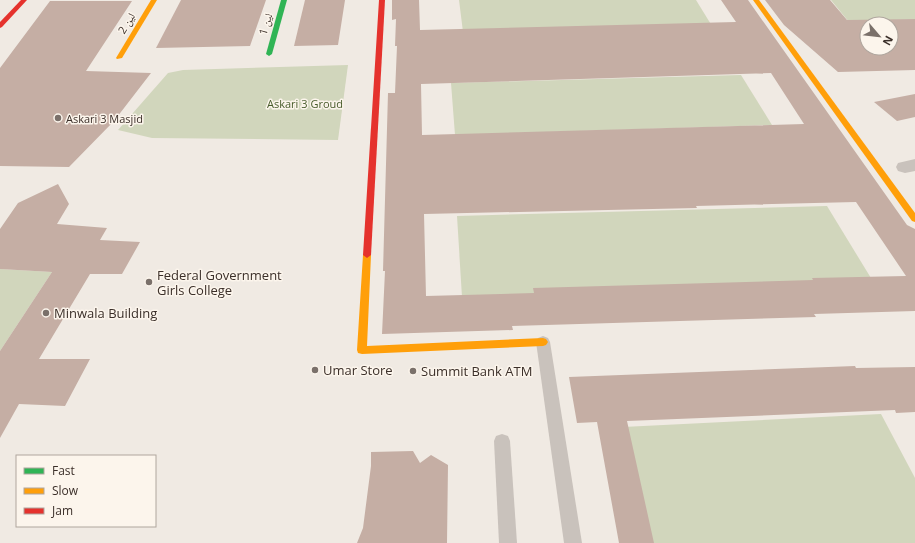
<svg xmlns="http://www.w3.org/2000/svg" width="915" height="543" font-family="'Open Sans','Noto Naskh Arabic',sans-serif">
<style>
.green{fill:#d1d6bc}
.building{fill:#c5aea4;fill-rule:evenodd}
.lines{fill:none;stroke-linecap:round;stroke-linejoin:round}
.lane{fill:#c9c2bc;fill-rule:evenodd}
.street{fill:#c9c2bc;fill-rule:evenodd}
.fast{fill:#30b455;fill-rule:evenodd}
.slow{fill:#ff9f0a;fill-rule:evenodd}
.jam{fill:#e5322d;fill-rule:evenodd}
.poi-dot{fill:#7a706a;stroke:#fcf5ec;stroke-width:1.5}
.labels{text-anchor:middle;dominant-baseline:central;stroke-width:3;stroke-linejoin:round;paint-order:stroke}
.far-street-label{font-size:11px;fill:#3b2f29;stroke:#fcf5ec}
.far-park-label{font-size:11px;fill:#485c2b;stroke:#fcf5ec}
.far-poi-label{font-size:11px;fill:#3b2f29;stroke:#fcf5ec;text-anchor:start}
.poi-label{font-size:13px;fill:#3b2f29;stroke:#fcf5ec;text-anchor:start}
</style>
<rect width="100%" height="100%" fill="#f0eae3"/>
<g class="green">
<polygon points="459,0 696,0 712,26 463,32"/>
<polygon points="831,0 915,0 915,19 849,22"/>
<polygon points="348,65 338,140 152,138 118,130 168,73 183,70"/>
<polygon points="741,75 772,125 455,135 451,83"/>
<polygon points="827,206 874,283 462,297 457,216"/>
<polygon points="0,269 52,272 0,351"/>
<polygon points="881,414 915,478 915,543 651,543 623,427"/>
</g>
<g class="building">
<polygon points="181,0 266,0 250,46 156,48"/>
<polygon points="305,0 345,0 338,45 294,46"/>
<path d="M392,0H419L420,30L736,22L721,0H748L907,225L915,229V311L814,314L816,317L512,326L513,330L382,334L385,271H383L388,93H395L397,46H395L396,19L392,20ZM771,73L804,124L422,135L421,84ZM856,202L906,276L812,278L813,280L533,288L534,293L426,296L424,214L697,208L696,206Z"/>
<path d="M765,0H830L847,20L915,19V70L838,72L784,25ZM867,24H891V48H867Z"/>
<polygon points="50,1 132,1 86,71 151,73 114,121 69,167 0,166 0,68"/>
<polygon points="915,94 915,117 897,121 874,102"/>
<polygon points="58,184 69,204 57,224 107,228 100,240 140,242 122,274 90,274 39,359 90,359 65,406 19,404 0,438 0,351 52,272 0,269 0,229 18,203"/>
<polygon points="855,366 856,368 915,367 915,412 896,413 895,410 627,421 654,543 619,543 597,422 577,423 569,377"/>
<polygon points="413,451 420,463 431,455 448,465 447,543 357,543 363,528 371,466 371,452"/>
</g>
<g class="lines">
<g class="lane">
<polygon points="543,336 548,338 550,342 582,543 564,543 536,342 538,338"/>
<polygon points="502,434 508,436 510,441 517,543 499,543 494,441 496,436"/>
</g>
<polygon class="street" points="915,159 915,171 905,173 898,171 896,167 898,163"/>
<polygon class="fast" points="281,0 287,0 272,54 269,56 266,54"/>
<g class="slow">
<polygon points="151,0 157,0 122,58 117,59 116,58"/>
<polygon points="753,0 759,0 915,213 915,222 912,221"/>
<polygon points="367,252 371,255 367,346 543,338 546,339 548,342 546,345 543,346 362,354 358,353 357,350 363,255"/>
</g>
<g class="jam">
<polygon points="21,0 27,0 2,27 0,28 0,22"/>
<polygon points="379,0 385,0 371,255 367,258 363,255"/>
</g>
</g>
<g class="poi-dot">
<circle cx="58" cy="118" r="4"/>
<circle cx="149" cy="282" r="4"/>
<circle cx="46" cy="313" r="4"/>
<circle cx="315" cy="370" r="4"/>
<circle cx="413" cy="371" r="4"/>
</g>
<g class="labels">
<g class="far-street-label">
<text transform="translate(126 23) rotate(-59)">لین 2</text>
<text transform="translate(265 24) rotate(-74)">لین 1</text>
</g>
<g class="far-park-label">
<text x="305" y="103">Askari 3 Groud</text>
</g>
<g class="far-poi-label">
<text x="66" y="118">Askari 3 Masjid</text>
</g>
<g class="poi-label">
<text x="157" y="275">Federal Government<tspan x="157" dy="15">Girls College</tspan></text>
<text x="54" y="313">Minwala Building</text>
<text x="323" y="370">Umar Store</text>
<text x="421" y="371">Summit Bank ATM</text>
</g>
</g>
<rect x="16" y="455" width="140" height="72" fill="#fcf5ec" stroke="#afa69e"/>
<rect x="24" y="468" width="20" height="6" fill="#30b455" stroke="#afa69e"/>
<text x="52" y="475" font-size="12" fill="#3b2f29">Fast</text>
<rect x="24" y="488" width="20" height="6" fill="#ff9f0a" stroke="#afa69e"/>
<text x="52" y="495" font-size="12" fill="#3b2f29">Slow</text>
<rect x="24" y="508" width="20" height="6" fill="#e5322d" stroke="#afa69e"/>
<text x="52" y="515" font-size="12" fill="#3b2f29">Jam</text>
<g transform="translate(879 36) rotate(118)"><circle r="19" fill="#fcf5ec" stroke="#afa69e"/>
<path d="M0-3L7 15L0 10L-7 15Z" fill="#7a706a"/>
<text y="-6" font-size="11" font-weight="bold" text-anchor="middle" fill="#3b2f29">N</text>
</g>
</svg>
